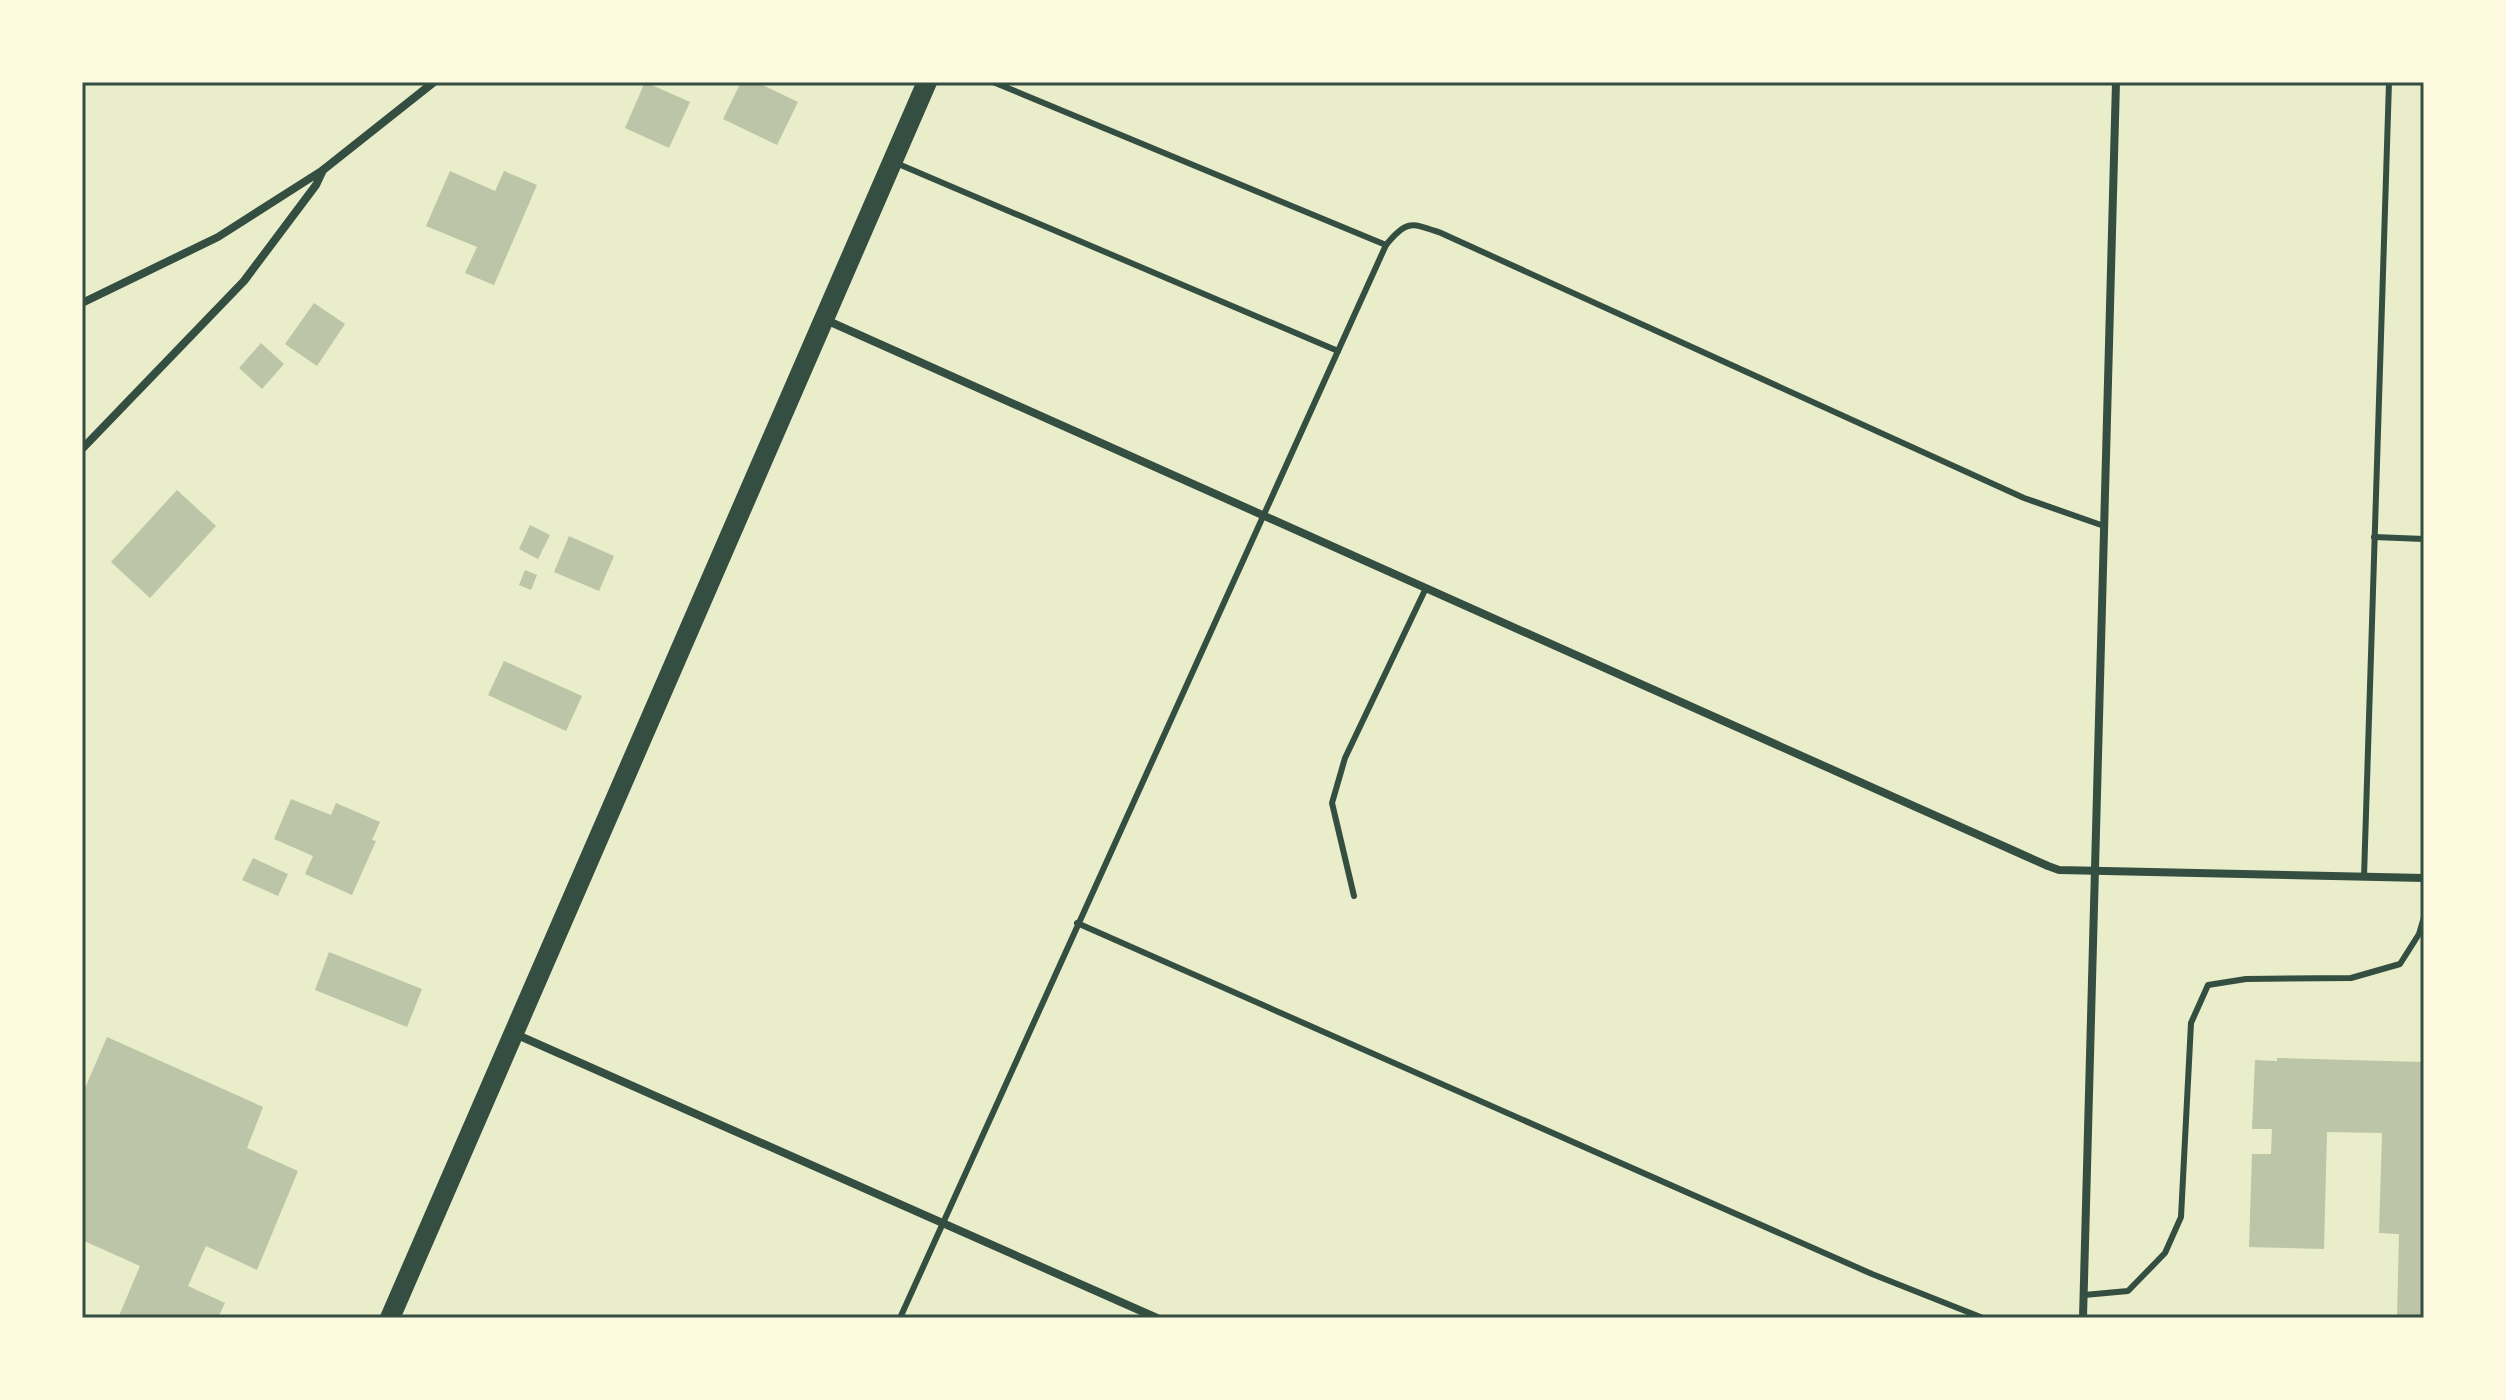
<svg xmlns="http://www.w3.org/2000/svg" width="2506" height="1400" font-family="Helvetica,sans-serif">
<style>
.building{fill:#bcc5a7}
.lines{fill:none;stroke-linecap:round;stroke-linejoin:round}
.service{stroke:#344e41;stroke-width:6}
.minor{stroke:#344e41;stroke-width:8}
.primary{stroke:#344e41;stroke-width:20}
.neatline{fill:none;stroke:#344e41;stroke-width:3}
</style>
<rect width="100%" height="100%" fill="#e9edc9"/>
<g class="building">
<polygon points="645,82 690,102 669,148 625,128"/>
<polygon points="741,82 756,82 798,102 777,145 723,119"/>
<polygon points="450,171 495,191 504,171 537,185 494,285 465,273 477,247 426,226"/>
<polygon points="314,303 345,324 317,366 285,344"/>
<polygon points="261,343 284,364 262,389 239,368"/>
<polygon points="177,490 216,526 150,598 111,562"/>
<polygon points="530,525 550,535 538,559 519,549"/>
<polygon points="569,536 614,556 599,591 554,572"/>
<polygon points="525,570 537,575 531,590 519,585"/>
<polygon points="504,661 582,696 566,731 488,695"/>
<polygon points="291,799 331,815 336,803 380,822 372,840 376,841 352,895 305,874 313,856 274,839"/>
<polygon points="253,858 288,874 278,896 242,880"/>
<polygon points="329,952 422,989 407,1027 315,990"/>
<polygon points="107,1037 263,1107 247,1148 298,1171 257,1270 206,1246 188,1286 225,1303 218,1318 118,1318 140,1266 82,1240 82,1095"/>
<polygon points="2277,1058 2424,1062 2424,1318 2397,1318 2399,1234 2379,1233 2382,1133 2327,1132 2324,1249 2249,1247 2252,1154 2271,1154 2272,1129 2252,1129 2255,1060 2277,1061"/>
</g>
<g class="lines">
<g class="service">
<polyline points="993,82 1386,245"/>
<polyline points="896,163 1338,351"/>
<polyline points="2374,537 2424,539"/>
<polyline points="2364,877 2389,82"/>
<polyline points="1354,896 1332,803 1345,758 1426,588"/>
<polyline points="1077,923 1872,1274 1983,1318"/>
<polyline points="2084,1295 2128,1291 2165,1253 2181,1217 2191,1023 2208,985 2246,979 2351,978 2400,964 2419,934 2424,917"/>
<path d="M900,1318L1386,245C1407,219 1412,223 1441,233L2024,498L2104,526"/>
</g>
<g class="minor">
<polyline points="82,303 218,237 323,170"/>
<polyline points="826,320 2048,866 2059,870 2424,878"/>
<polyline points="82,449 244,281 316,185 323,170 434,82"/>
<polyline points="513,1033 1157,1318"/>
<polyline points="2083,1318 2116,82"/>
</g>
<polyline class="primary" points="390,1318 927,82"/>
</g>
<rect width="2506" height="1400" fill="none" stroke="#fefae0" stroke-width="168"/>
<rect x="84" y="84" width="2338" height="1232" class="neatline"/>
</svg>
